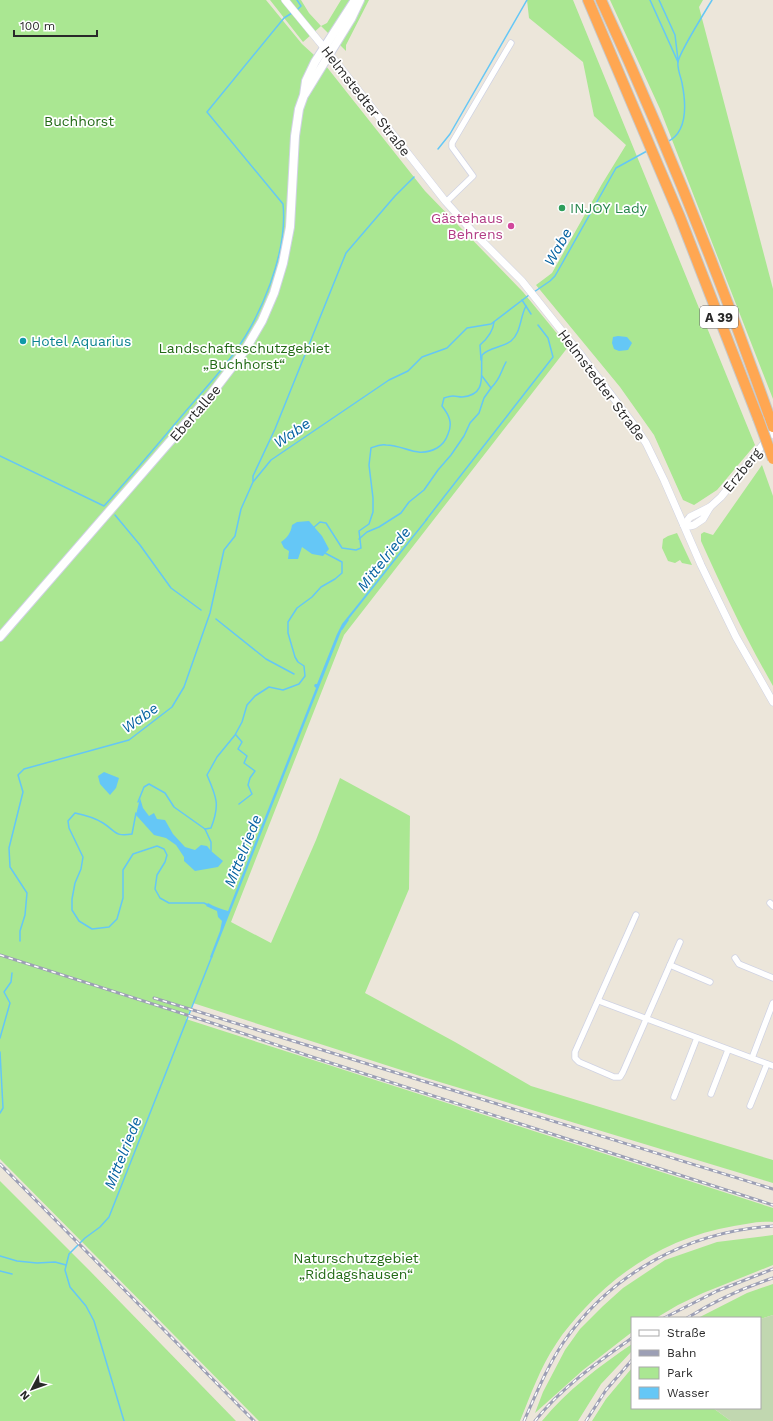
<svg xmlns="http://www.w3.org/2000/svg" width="773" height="1421" font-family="'Work Sans',sans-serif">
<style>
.green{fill:#aae792}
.cemetery{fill:#c1d7b0}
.water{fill:#65c7f6}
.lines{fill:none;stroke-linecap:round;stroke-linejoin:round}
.stream{stroke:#65c7f6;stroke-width:1.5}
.minor-casing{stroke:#cfd2e3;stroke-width:7}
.tertiary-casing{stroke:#cfd2e3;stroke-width:8}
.secondary-casing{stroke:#cfd2e3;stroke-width:10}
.motorway-casing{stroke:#c7c7c7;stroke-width:12}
.minor{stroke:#fff;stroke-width:5.5}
.tertiary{stroke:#fff;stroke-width:7}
.secondary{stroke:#fff;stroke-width:8}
.motorway{stroke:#ffa752;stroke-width:10}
.rail-casing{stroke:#9c9fb5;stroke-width:3}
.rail{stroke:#fff;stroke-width:1.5;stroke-dasharray:4.5;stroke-linecap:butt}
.motorway-bridge-casing{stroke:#c7c7c7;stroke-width:12;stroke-linecap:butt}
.motorway-bridge{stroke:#ffa752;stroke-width:10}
.leisure-dot{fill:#2e9e5b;stroke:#fff;stroke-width:1.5}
.hotel-dot{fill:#d1479c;stroke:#fff;stroke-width:1.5}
.culture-dot{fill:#0f9aa8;stroke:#fff;stroke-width:1.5}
.labels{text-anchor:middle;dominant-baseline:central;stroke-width:3.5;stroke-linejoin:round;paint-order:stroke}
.shield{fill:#fff;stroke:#696969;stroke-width:1}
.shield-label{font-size:13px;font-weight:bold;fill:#292929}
.street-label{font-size:14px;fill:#292929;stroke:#fff}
.park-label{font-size:14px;fill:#226a15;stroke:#fff}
.leisure-label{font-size:14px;fill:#27864d;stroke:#fff;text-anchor:start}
.hotel-label{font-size:14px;fill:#b23c85;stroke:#fff;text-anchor:end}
.culture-label{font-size:14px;fill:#0d838f;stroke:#fff;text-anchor:start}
.water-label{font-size:15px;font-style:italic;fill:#0562a1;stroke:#fff}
</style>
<rect width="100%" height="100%" fill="#ece6da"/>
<g class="green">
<path d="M0,0H266L302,44L326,66L425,191L523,292L568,347L344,635L231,922L271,943L316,840L340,778L410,816L409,889L365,993L455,1042L531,1086L773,1160V1183L423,1077L193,1003L186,1019L773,1208V1222C759,1221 747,1224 734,1226C675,1236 625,1265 585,1308C574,1320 564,1331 556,1344C540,1368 531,1394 520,1421H259L0,1159Z"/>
<polygon points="270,0 301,0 309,13 321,26 327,23 341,0 369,0 346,45 346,51 321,26 303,42"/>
<polygon points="527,0 573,0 755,445 717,490 694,505 683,500 654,435 620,387 536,285 552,273 602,184 626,145 594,116 583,62 529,18"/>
<polygon points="610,0 703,0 699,7 773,289 773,399 660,109"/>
<path d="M762,465L773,496V686C746,639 723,590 701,541V534L704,532L713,535Z"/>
<polygon points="677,533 692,565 682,563 680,560 675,563 668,561 662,548 663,539 668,536"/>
<polygon points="0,1181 89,1270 236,1421 0,1421"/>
<polygon points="773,1235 773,1265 703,1293 678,1305 656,1318 632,1318 632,1332 583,1370 535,1413 543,1392 565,1350 580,1329 603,1306 623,1288 665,1260 717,1242"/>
<polygon points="773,1284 773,1315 760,1319 760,1318 698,1318 747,1293"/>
<path d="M632,1344V1351L601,1384L578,1421H542C567,1390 600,1366 632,1344Z"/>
<polygon points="632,1368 632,1408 713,1408 731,1421 592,1421 606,1399"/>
</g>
<polygon class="cemetery" points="773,1315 773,1421 731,1421 713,1408 760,1408 760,1319"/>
<g class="water">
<polygon points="618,336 627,337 632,343 628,350 619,351 614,349 612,343 613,337"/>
<path d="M427,518L428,519L344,625L340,634L212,958L210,957L220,931L222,921L218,917L217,911L206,906L208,903C215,907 221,909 228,911L316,688L314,686L315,684H317L337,634L342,624Z"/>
<path d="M309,521L322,536L329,549L323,556L312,554L302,547L298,559H288L289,551L284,548L281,542C287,538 291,533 292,525L297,522Z"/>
<polygon points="104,772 119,778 116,788 110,795 100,784 98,776"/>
<polygon points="140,798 143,808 149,816 154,813 157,819 165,820 173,834 185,847 195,850 201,845 207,846 211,851 223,861 218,867 195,871 184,861 184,857 176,845 166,838 154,835 136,815"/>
</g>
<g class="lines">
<g class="stream">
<polyline points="650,0 678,62"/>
<polyline points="659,0 675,35 678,60"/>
<polyline points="297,10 301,6 297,0"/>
<path d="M667,142C688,132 686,103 682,83C681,77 677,69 678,62C678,55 706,10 712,0"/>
<polyline points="438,149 450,134 527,0"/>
<polyline points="534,292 550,281 555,276 616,168 647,151"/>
<polyline points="522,300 531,314"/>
<path d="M481,360L480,345C487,339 493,332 494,322"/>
<path d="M491,388C501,378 500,373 506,362"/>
<path d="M0,456L104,506C132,475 159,443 185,412C201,393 218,375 232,356C261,317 288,253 283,204L207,112L284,18L292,13"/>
<polyline points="253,481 253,476 275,429 346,253 395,196 414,177"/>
<polyline points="115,515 140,545 171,588 201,610"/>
<polyline points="426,520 553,357 548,338 538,325"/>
<path d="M313,528L320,522L326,523L342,548L356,550L361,548L359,531L369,524L373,512V498L369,465L371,448C376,446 380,444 386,445C405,445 417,459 437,448C442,445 446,440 448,434C453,423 449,415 442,406L444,398C447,397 450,396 453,396C456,396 459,397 462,397C488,395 480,374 482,355C490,347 502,348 511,341C521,333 520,317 526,306"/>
<polyline points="359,539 367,532 379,527 401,513 409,502 424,490 438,470 451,455 464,436 470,423 479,413 484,398 491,388 482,376"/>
<polyline points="216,619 266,659 294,674"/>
<polyline points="342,629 348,620"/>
<polyline points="236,735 242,742 238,749 247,756 244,763 255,771 250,778 248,785 252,794 239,804"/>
<polyline points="138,802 144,787 149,784 165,793 174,807 205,829 211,842 211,851"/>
<path d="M136,813L132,834C114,837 116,831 103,823C95,818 85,815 75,813L68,821L69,828L83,857L81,869L75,883L72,899V910L79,921L92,929L109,927L117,919L123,898V870L133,854L157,846L164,849L167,855L165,862L157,875L155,889L160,898L169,903H204L208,905"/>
<path d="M205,829L211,828C220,805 217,798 207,775L217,757L235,735L242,722L247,705L255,696L269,687L283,690L299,684L305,676L304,666L298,662L295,657L288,633V622L297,608L312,597L321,587L335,579L342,573V562L325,553"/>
<polyline points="20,941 20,931 25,915 27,893 10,867 9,848 23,792 18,775 24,769 129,740 172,707 184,687 210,613 224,550 235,536 241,509 253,482 271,460 389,380 408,371 422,357 447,348 467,328 491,324 529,295"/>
<polyline points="0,1038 10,1003 4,992 11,982 12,973"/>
<polyline points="0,1052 3,1108 0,1113"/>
<polyline points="0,1256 17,1261 37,1263 55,1262 66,1265"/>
<polyline points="0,1271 12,1274"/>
<polyline points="124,1421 94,1321 86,1306 70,1287 65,1270 69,1254 85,1238 100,1227 109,1217 212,956"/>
</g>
<g class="minor-casing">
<g id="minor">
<polyline points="446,202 473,176 452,147 452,143 511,43"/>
<polyline points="770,903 773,906"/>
<polyline points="636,915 575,1052 575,1058 579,1062 614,1077 620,1077 623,1072 680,942"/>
<polyline points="735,958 739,964 773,978"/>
<polyline points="670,965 710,982"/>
<polyline points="599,1001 773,1066"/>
<polyline points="752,1058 773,1003"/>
<polyline points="711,1094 728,1050"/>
<polyline points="674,1097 697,1038"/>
<polyline points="750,1106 767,1064"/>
</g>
</g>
<g class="tertiary-casing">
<g id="tertiary">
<polyline points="285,0 340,67 446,202 473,232 522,281 581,355 634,425 646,443 664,480 701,565 736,637 773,702"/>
<polyline points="684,525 690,526 694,525 703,519 710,507 721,497 773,432"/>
<polyline points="684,525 690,517 710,507"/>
</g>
</g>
<g class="secondary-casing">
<g id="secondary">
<polyline points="305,94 351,19 360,0"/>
<polyline points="0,637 212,393 245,350 262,321 274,293 283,263 290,227 295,136 299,109 304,95 306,81 315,62 355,0"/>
</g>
</g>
<g class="motorway-casing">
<g id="motorway">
<polyline points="588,0 680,217 758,418"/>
<path d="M601,0C665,139 722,282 773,427"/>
</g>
</g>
<use href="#minor" class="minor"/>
<use href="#tertiary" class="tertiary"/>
<use href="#secondary" class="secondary"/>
<use href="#motorway" class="motorway"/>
<g class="rail-casing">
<g id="rail">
<polyline points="0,955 215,1024 309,1056 773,1205"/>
<polyline points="154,998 773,1189"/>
<polyline points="0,1164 254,1421"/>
<polyline points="664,1318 717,1291 773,1269"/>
<path d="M687,1318C714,1301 743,1288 773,1278"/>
<path d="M524,1421C536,1394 547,1367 563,1343C611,1273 689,1231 773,1226"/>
<path d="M535,1421C561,1388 598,1362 632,1338"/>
<polyline points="586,1421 606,1390 632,1360"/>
</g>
</g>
<use href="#rail" class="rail"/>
<g class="motorway-bridge-casing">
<polyline id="motorway-bridge" points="758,418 773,459"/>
</g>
<use href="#motorway-bridge" class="motorway-bridge"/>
</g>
<circle class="leisure-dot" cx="562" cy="208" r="4"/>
<circle class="hotel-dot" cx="511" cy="226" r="4"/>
<circle class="culture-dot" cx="23" cy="341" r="4"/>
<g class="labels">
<rect class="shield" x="700" y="306" width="38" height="22" rx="3"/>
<g class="shield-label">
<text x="719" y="317">A 39</text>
</g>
<g class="street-label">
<text transform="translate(366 101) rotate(52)">Helmstedter Straße</text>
<text transform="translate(602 385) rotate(53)">Helmstedter Straße</text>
<text transform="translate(195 413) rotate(-49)">Ebertallee</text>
<text transform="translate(742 470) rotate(-51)">Erzberg</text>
</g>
<g class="park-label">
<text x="79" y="121">Buchhorst</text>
<text x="244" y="348">Landschaftsschutzgebiet<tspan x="244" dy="16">„Buchhorst“</tspan></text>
<text x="356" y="1258">Naturschutzgebiet<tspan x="356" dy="16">„Riddagshausen“</tspan></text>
</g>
<g class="leisure-label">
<text x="570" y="208">INJOY Lady</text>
</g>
<g class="hotel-label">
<text x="503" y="218">Gästehaus<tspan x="503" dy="16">Behrens</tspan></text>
</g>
<g class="culture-label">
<text x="31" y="341">Hotel Aquarius</text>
</g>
<g class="water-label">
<text transform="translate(558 247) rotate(-60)">Wabe</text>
<text transform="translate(292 433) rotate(-34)">Wabe</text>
<text transform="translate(384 559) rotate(-52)">Mittelriede</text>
<text transform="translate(140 718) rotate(-35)">Wabe</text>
<text transform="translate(243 851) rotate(-68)">Mittelriede</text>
<text transform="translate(123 1153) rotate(-68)">Mittelriede</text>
</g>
</g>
<rect x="631" y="1317" width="130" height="92" fill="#ffffff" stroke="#a9a9a9"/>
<rect x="639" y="1330" width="20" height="6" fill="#ffffff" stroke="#a9a9a9"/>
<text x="667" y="1337" font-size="12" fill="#292929">Straße</text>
<rect x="639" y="1350" width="20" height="6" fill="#9c9fb5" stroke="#a9a9a9"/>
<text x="667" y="1357" font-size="12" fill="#292929">Bahn</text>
<rect x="639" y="1367" width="20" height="12" fill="#aae792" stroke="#a9a9a9"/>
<text x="667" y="1377" font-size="12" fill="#292929">Park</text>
<rect x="639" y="1387" width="20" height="12" fill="#65c7f6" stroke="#a9a9a9"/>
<text x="667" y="1397" font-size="12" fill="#292929">Wasser</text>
<g transform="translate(32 1389) rotate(229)" stroke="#ffffff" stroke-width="3" paint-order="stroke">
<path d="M0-3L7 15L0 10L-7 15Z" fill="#292929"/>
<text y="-6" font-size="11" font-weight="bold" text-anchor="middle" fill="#292929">N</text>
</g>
<path d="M14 30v6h83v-6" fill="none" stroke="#292929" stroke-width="2"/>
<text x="20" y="30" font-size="12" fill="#292929" stroke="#ffffff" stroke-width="3" paint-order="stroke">100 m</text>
</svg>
